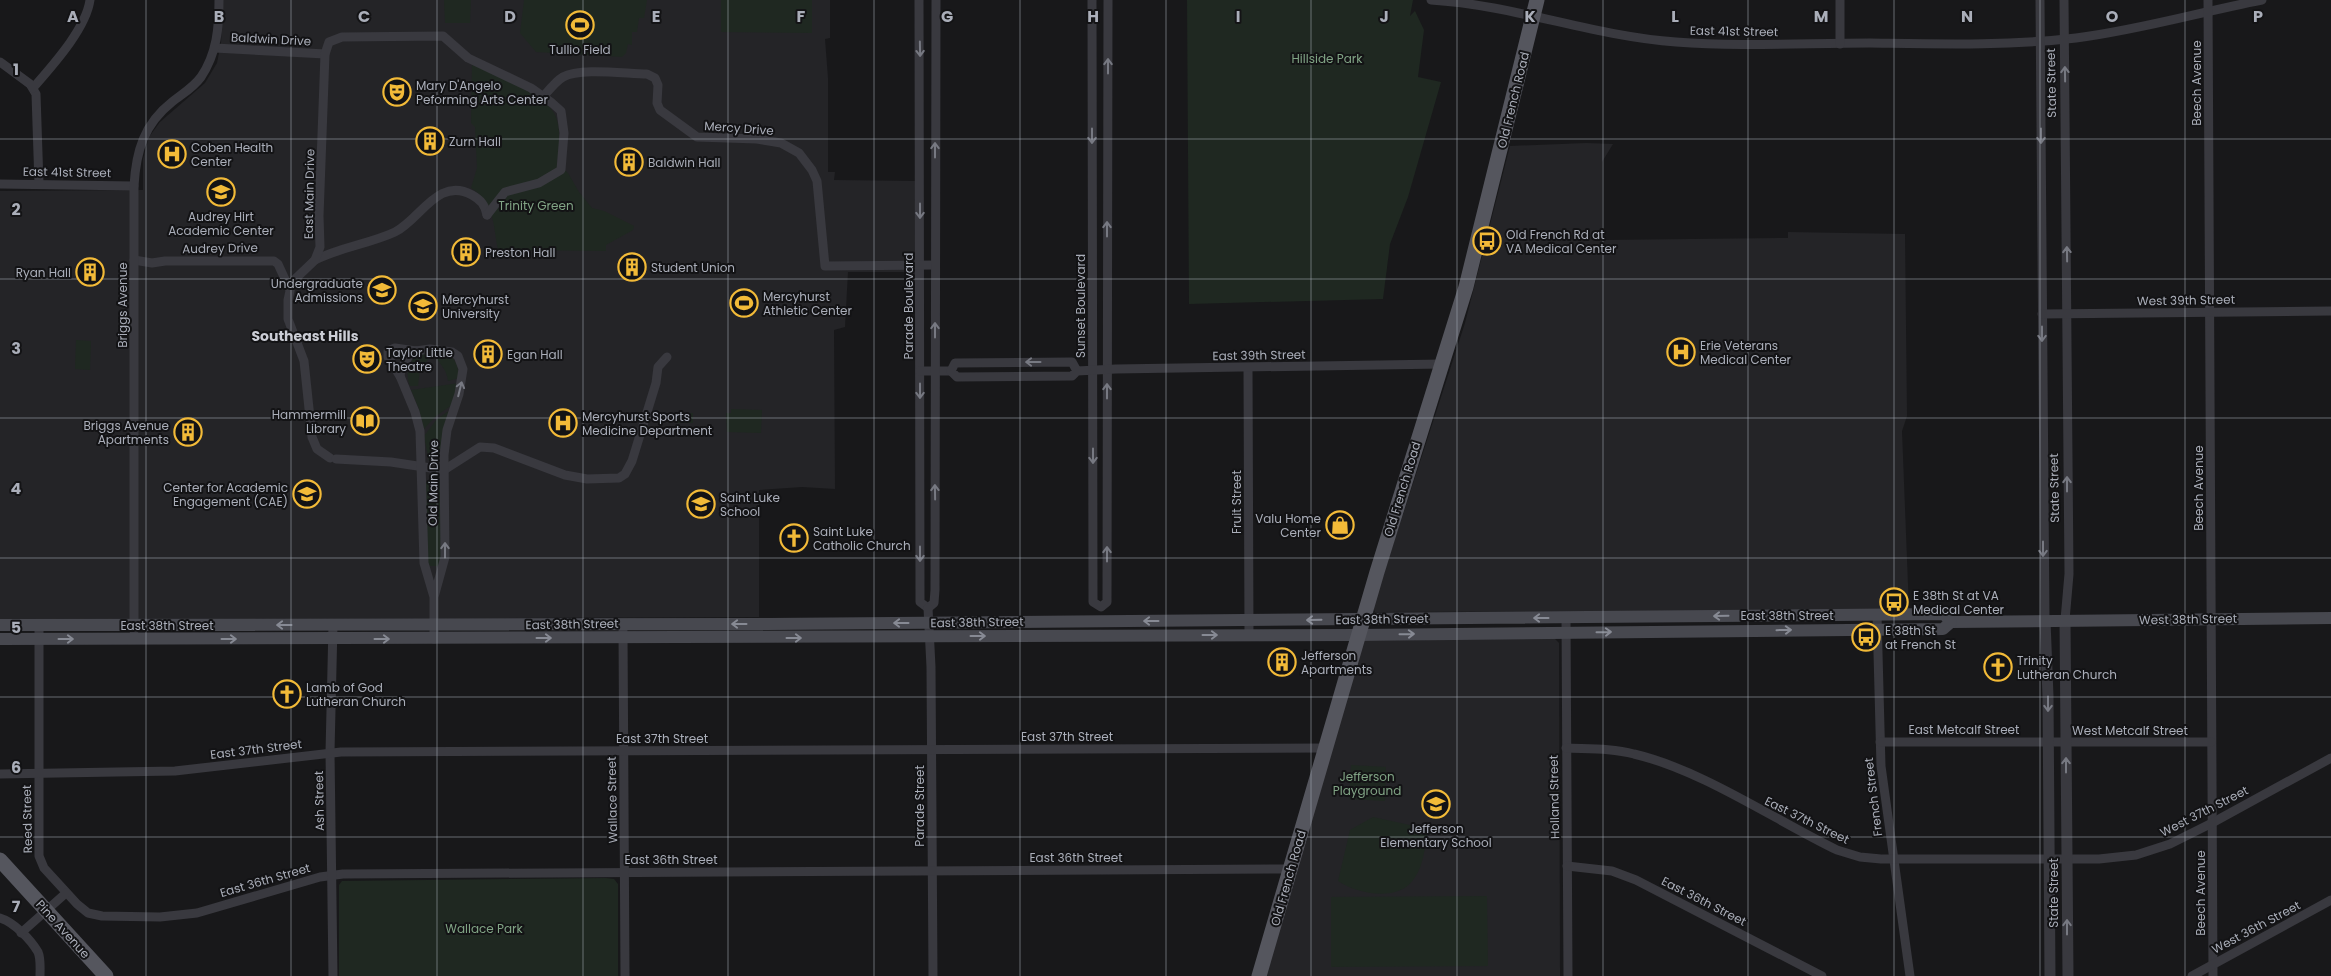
<svg xmlns="http://www.w3.org/2000/svg" width="2331" height="976" font-family="Poppins,sans-serif">
<style>
.built{fill:#242427}
.green{fill:#1f2821}
.lines{fill:none;stroke-linecap:round;stroke-linejoin:round}
.minor{stroke:#39393f;stroke-width:9}
.tertiary{stroke:#39393f;stroke-width:11}
.secondary{stroke:#47484f;stroke-width:12}
.primary{stroke:#55565e;stroke-width:15}
.oneway{stroke:#777982}
.oneway2{stroke:#878a94}
.grid{fill:none;stroke:#aaaeb9;stroke-width:1;stroke-opacity:0.55}
.labels{text-anchor:middle;dominant-baseline:central;stroke-width:4;stroke-linejoin:round;paint-order:stroke}
.street-label{font-size:12px;fill:#aaaeb9;stroke:#131315}
.poi-label{font-size:12px;fill:#aaaeb9;stroke:#131315;text-anchor:start}
.park-label{font-size:12px;fill:#81a485;stroke:#131315}
.neighbourhood-label{font-size:14px;font-weight:bold;fill:#cbcdd5;stroke:#131315}
.grid-label{font-size:16px;text-anchor:middle;font-weight:bold;fill:#aaaeb9;stroke:#131315;stroke-width:4;stroke-linejoin:round;paint-order:stroke}
</style>
<rect width="100%" height="100%" fill="#18181a"/>
<g class="built">
<polygon points="223,0 830,0 830,38 825,39 828,78 828,172 835,172 834,180 917,181 916,285 912,276 906,272 848,272 845,327 834,330 835,489 802,487 759,490 759,617 0,620 0,191 143,190 143,159 149,137 160,122 205,83 217,63 221,43"/>
<polygon points="1586,143 1613,144 1602,162 1602,240 1788,238 1788,232 1905,234 1907,416 1902,431 1909,610 1375,612 1373,607 1465,323 1510,146"/>
<polygon points="1554,638 1559,643 1560,976 1265,976 1362,641"/>
</g>
<g class="green">
<polygon points="444,0 471,0 470,23 445,23"/>
<polygon points="524,0 647,0 644,18 639,18 637,32 632,32 632,45 628,44 626,53 622,57 536,52 520,33"/>
<polygon points="721,0 812,0 812,33 721,32"/>
<polygon points="1187,0 1413,0 1410,16 1415,11 1424,30 1418,77 1441,82 1408,197 1390,244 1383,299 1189,304"/>
<path d="M472,65C490,69 541,96 552,110C562,123 560,148 557,163L568,173L579,192L592,208L604,211L634,226L633,230L606,245V251L498,250C493,226 495,202 471,188L477,168L475,127L471,123Z"/>
<polygon points="76,340 91,341 90,370 75,369"/>
<path d="M423,354H430V358L420,368L418,386H410C405,373 408,358 423,354Z"/>
<path d="M435,354C453,354 458,360 459,378L448,381C447,367 436,362 435,354Z"/>
<polygon points="459,383 452,405 436,416 424,429 419,409 411,390"/>
<polygon points="731,409 762,410 761,433 727,432 726,413 731,413"/>
<polygon points="450,410 441,455 437,461 429,461 424,436 437,419"/>
<rect x="676" y="413" width="17" height="10"/>
<polygon points="431,477 438,478 440,481 442,558 439,566 430,566 427,560 426,483"/>
<polygon points="1351,765 1386,767 1385,801 1349,799"/>
<path d="M1373,817L1428,829C1425,845 1424,867 1413,880C1398,902 1357,894 1338,881L1350,830Z"/>
<polygon points="606,878 614,879 618,884 618,976 339,976 339,885 342,881"/>
<polygon points="1487,896 1488,966 1331,967 1331,897"/>
</g>
<g class="lines">
<g class="minor">
<polyline points="919,0 920,602 928,608"/>
<polyline points="1092,0 1093,602 1101,607 1107,602 1108,0"/>
<path d="M1431,0C1514,5 1593,36 1676,42C1740,47 1805,43 1870,43C1938,44 2008,46 2076,38C2139,30 2200,12 2262,0"/>
<polyline points="2040,0 2045,621"/>
<polyline points="2064,0 2069,574 2065,620"/>
<polyline points="2208,0 2213,976"/>
<polyline points="1840,44 1840,0"/>
<polyline points="215,48 325,54"/>
<polyline points="0,62 30,84 36,94 39,184"/>
<path d="M33,88C52,66 86,29 90,0"/>
<path d="M543,97C549,90 556,81 563,77C580,67 627,74 647,74L655,78L658,85L657,103L660,110L697,137L757,139L781,143L799,153L812,170L817,181L825,266L935,265"/>
<polyline points="0,184 134,186"/>
<polyline points="134,260 152,263 165,261 274,261 278,264 289,288"/>
<path d="M315,260C341,247 369,244 395,232C420,220 438,176 472,195C481,200 485,205 487,215"/>
<polyline points="2042,314 2331,311"/>
<polyline points="1248,368 1249,635"/>
<polyline points="920,371 951,371"/>
<polyline points="1077,371 1072,362 955,363 951,371 957,377 1072,376 1077,371 1116,369 1442,364"/>
<polyline points="400,376 388,357 388,351 395,348 416,351"/>
<polyline points="330,458 317,449 312,437 304,361 288,319 288,300 292,282 315,260 320,247 319,216 325,54 329,42 342,37 443,36 468,58 531,88 552,103 561,111 564,133 561,170 539,183 505,192 487,215"/>
<polyline points="336,459 391,462 444,470 480,447 494,448 565,475 587,479 619,478 625,474 632,461 656,383 658,367 667,357"/>
<polyline points="928,608 934,603 935,590 936,0"/>
<polyline points="928,608 931,667 933,976"/>
<polyline points="1877,615 1881,766 1910,976"/>
<polyline points="1566,617 1568,976"/>
<polyline points="39,625 39,856 44,868 77,904 88,913 102,916 160,917 197,913 320,877 343,874 1290,869"/>
<polyline points="333,625 330,752 333,976"/>
<path d="M134,631V186C136,151 144,124 172,102C182,94 193,88 201,77C217,53 219,28 219,0"/>
<polyline points="623,631 625,976"/>
<polyline points="434,639 434,597 445,557 444,455 447,430 459,394 463,369 458,356 452,352 430,349 416,351 409,356 401,369 400,376 415,412 420,431 424,563 434,597"/>
<polyline points="1880,742 2211,742"/>
<path d="M1566,748C1589,749 1612,748 1634,754C1702,770 1773,819 1837,850L1860,857L1881,859H2099L2136,855L2170,844L2212,823L2331,758"/>
<polyline points="0,774 175,771 341,752 1325,748"/>
<polyline points="1567,866 1612,871 1636,880 1822,976"/>
<path d="M0,918C14,922 31,940 38,952C41,959 40,968 40,976"/>
<polyline points="21,933 66,893"/>
<polyline points="2192,976 2331,900"/>
</g>
<g class="tertiary">
<polyline points="2065,620 2068,976"/>
<polyline points="2045,621 2048,696 2050,976"/>
</g>
<g class="secondary">
<polyline points="1951,622 2331,618"/>
<polyline points="0,625 769,624 1944,614 1951,622 1943,629 1358,635 0,639"/>
</g>
<g class="primary">
<polyline points="0,860 106,976"/>
<polyline points="1259,976 1377,572 1466,287 1537,0"/>
</g>
</g>
<defs><path id="oneway-shaft" d="M-6 0H5M1.5-3L5.5 0L1.5 3" fill="none" stroke-width="1.6" stroke-linecap="round" stroke-linejoin="round" transform="scale(1.25)"/></defs>
<g class="oneway">
<use href="#oneway-shaft" transform="translate(920 49) rotate(89)"/>
<use href="#oneway-shaft" transform="translate(1108 66) rotate(-90)"/>
<use href="#oneway-shaft" transform="translate(2065 74) rotate(-91)"/>
<use href="#oneway-shaft" transform="translate(1092 136) rotate(90)"/>
<use href="#oneway-shaft" transform="translate(2041 136) rotate(90)"/>
<use href="#oneway-shaft" transform="translate(935 150) rotate(-90)"/>
<use href="#oneway-shaft" transform="translate(920 211) rotate(90)"/>
<use href="#oneway-shaft" transform="translate(1107 229) rotate(-90)"/>
<use href="#oneway-shaft" transform="translate(2067 254) rotate(-91)"/>
<use href="#oneway-shaft" transform="translate(935 330) rotate(-90)"/>
<use href="#oneway-shaft" transform="translate(2042 334) rotate(90)"/>
<use href="#oneway-shaft" transform="translate(1033 362) rotate(180)"/>
<use href="#oneway-shaft" transform="translate(460 389) rotate(-76)"/>
<use href="#oneway-shaft" transform="translate(920 391) rotate(90)"/>
<use href="#oneway-shaft" transform="translate(1107 391) rotate(-90)"/>
<use href="#oneway-shaft" transform="translate(1093 456) rotate(90)"/>
<use href="#oneway-shaft" transform="translate(2067 484) rotate(-90)"/>
<use href="#oneway-shaft" transform="translate(935 492) rotate(-91)"/>
<use href="#oneway-shaft" transform="translate(2043 549) rotate(90)"/>
<use href="#oneway-shaft" transform="translate(445 550) rotate(-90)"/>
<use href="#oneway-shaft" transform="translate(920 554) rotate(90)"/>
<use href="#oneway-shaft" transform="translate(1107 554) rotate(-90)"/>
<use href="#oneway-shaft" transform="translate(2048 704) rotate(90)"/>
<use href="#oneway-shaft" transform="translate(2066 765) rotate(-90)"/>
<use href="#oneway-shaft" transform="translate(2067 927) rotate(-90)"/>
</g>
<g class="oneway2">
<use href="#oneway-shaft" transform="translate(1721 616) rotate(179)"/>
<use href="#oneway-shaft" transform="translate(1541 618) rotate(180)"/>
<use href="#oneway-shaft" transform="translate(1314 620) rotate(179)"/>
<use href="#oneway-shaft" transform="translate(1151 621) rotate(180)"/>
<use href="#oneway-shaft" transform="translate(901 623) rotate(180)"/>
<use href="#oneway-shaft" transform="translate(739 624) rotate(180)"/>
<use href="#oneway-shaft" transform="translate(284 625) rotate(180)"/>
<use href="#oneway-shaft" transform="translate(1784 630) rotate(-1)"/>
<use href="#oneway-shaft" transform="translate(1604 632) rotate(-1)"/>
<use href="#oneway-shaft" transform="translate(1407 634) rotate(-1)"/>
<use href="#oneway-shaft" transform="translate(1210 635)"/>
<use href="#oneway-shaft" transform="translate(978 636)"/>
<use href="#oneway-shaft" transform="translate(544 638)"/>
<use href="#oneway-shaft" transform="translate(794 638)"/>
<use href="#oneway-shaft" transform="translate(66 639)"/>
<use href="#oneway-shaft" transform="translate(229 639)"/>
<use href="#oneway-shaft" transform="translate(382 639)"/>
</g>
<path class="grid" d="M146,0V976M291,0V976M437,0V976M583,0V976M728,0V976M874,0V976M1020,0V976M1166,0V976M1311,0V976M1457,0V976M1603,0V976M1748,0V976M1894,0V976M2040,0V976M2185,0V976M0,139H2331M0,279H2331M0,418H2331M0,558H2331M0,697H2331M0,837H2331"/>
<defs>
<g id="stadium-ring" transform="scale(1.4375)"><circle r="9.5" fill="#131315" stroke="#f2ba38" stroke-width="1.5"/><path d="M0-5a6.5 5 0 1 0 0 10a6.5 5 0 1 0 0-10ZM-3.5-1.8h7v3.6h-7Z" fill="#f2ba38"/></g>
<g id="theatre-ring" transform="scale(1.4375)"><circle r="9.5" fill="#131315" stroke="#f2ba38" stroke-width="1.5"/><path d="M-5-5.5Q0-4 5-5.5V0Q5 5 0 6Q-5 5-5 0ZM-3.3-2.5H-1v1.5H-3.3ZM1-2.5H3.3v1.5H1ZM-2.8 1Q0 5.5 2.8 1Z" fill="#f2ba38"/></g>
<g id="building-ring" transform="scale(1.4375)"><circle r="9.5" fill="#131315" stroke="#f2ba38" stroke-width="1.5"/><path d="M-4-6H4V6H1V3H-1V6H-4ZM-2.5-4.3h1.7v1.8h-1.7ZM.8-4.3h1.7v1.8H.8ZM-2.5-1h1.7V.8h-1.7ZM.8-1h1.7V.8H.8Z" fill="#f2ba38"/></g>
<g id="hospital-ring" transform="scale(1.4375)"><circle r="9.5" fill="#131315" stroke="#f2ba38" stroke-width="1.5"/><path d="M-5-5h3v3.5h4V-5h3V5h-3V1.5h-4V5h-3Z" fill="#f2ba38"/></g>
<g id="school-ring" transform="scale(1.4375)"><circle r="9.5" fill="#131315" stroke="#f2ba38" stroke-width="1.5"/><path d="M0-5L7-2L0 1L-7-2ZM-4 1L0 2.5L4 1V4Q0 6-4 4Z" fill="#f2ba38"/></g>
<g id="bus-ring" transform="scale(1.4375)"><circle r="9.5" fill="#131315" stroke="#f2ba38" stroke-width="1.5"/><path d="M-5-6H5V4H4V6H2V4H-2V6H-4V4H-5ZM-3.5-4V0h7V-4ZM-3.5 1.2v1.5H-2V1.2ZM2 1.2v1.5H3.5V1.2Z" fill="#f2ba38"/></g>
<g id="university-ring" transform="scale(1.4375)"><circle r="9.5" fill="#131315" stroke="#f2ba38" stroke-width="1.5"/><path d="M0-5L7-2L0 1L-7-2ZM-4 1L0 2.5L4 1V4Q0 6-4 4Z" fill="#f2ba38"/></g>
<g id="library-ring" transform="scale(1.4375)"><circle r="9.5" fill="#131315" stroke="#f2ba38" stroke-width="1.5"/><path d="M-6-4Q-3-5.5-.7-3.5V5Q-3 3-6 4ZM6-4Q3-5.5 .7-3.5V5Q3 3 6 4Z" fill="#f2ba38"/></g>
<g id="shop-ring" transform="scale(1.4375)"><circle r="9.5" fill="#131315" stroke="#f2ba38" stroke-width="1.5"/><path d="M-5-2.5h2.3a2.7 3.5 0 0 1 5.4 0H5L5.5 6h-11ZM-1.5-2.5h3a1.5 2.3 0 0 0-3 0Z" fill="#f2ba38"/></g>
<g id="church-ring" transform="scale(1.4375)"><circle r="9.5" fill="#131315" stroke="#f2ba38" stroke-width="1.5"/><path d="M-1.2-6h2.4v3.5h3.3v2.4h-3.3V6h-2.4V-.1h-3.3v-2.4h3.3Z" fill="#f2ba38"/></g>
</defs>
<g fill-rule="evenodd">
<use href="#stadium-ring" x="580" y="25"/>
<use href="#theatre-ring" x="397" y="92"/>
<use href="#building-ring" x="430" y="141"/>
<use href="#hospital-ring" x="172" y="154"/>
<use href="#building-ring" x="629" y="162"/>
<use href="#school-ring" x="221" y="192"/>
<use href="#bus-ring" x="1487" y="241"/>
<use href="#building-ring" x="466" y="252"/>
<use href="#building-ring" x="632" y="267"/>
<use href="#building-ring" x="90" y="272"/>
<use href="#school-ring" x="382" y="290"/>
<use href="#stadium-ring" x="744" y="303"/>
<use href="#university-ring" x="423" y="306"/>
<use href="#hospital-ring" x="1681" y="352"/>
<use href="#building-ring" x="488" y="354"/>
<use href="#theatre-ring" x="367" y="359"/>
<use href="#library-ring" x="365" y="421"/>
<use href="#hospital-ring" x="563" y="423"/>
<use href="#building-ring" x="188" y="432"/>
<use href="#school-ring" x="307" y="494"/>
<use href="#school-ring" x="701" y="504"/>
<use href="#shop-ring" x="1340" y="525"/>
<use href="#church-ring" x="794" y="538"/>
<use href="#bus-ring" x="1894" y="602"/>
<use href="#bus-ring" x="1866" y="637"/>
<use href="#building-ring" x="1282" y="662"/>
<use href="#church-ring" x="1998" y="667"/>
<use href="#church-ring" x="287" y="694"/>
<use href="#school-ring" x="1436" y="804"/>
</g>
<g class="labels">
<g class="street-label">
<text transform="translate(1734 31) rotate(1)">East 41st Street</text>
<text transform="translate(271 39) rotate(3)">Baldwin Drive</text>
<text transform="translate(2051 83) rotate(-91)">State Street</text>
<text transform="translate(2196 83) rotate(-90)">Beech Avenue</text>
<text transform="translate(1513 100) rotate(-76)">Old French Road</text>
<text transform="translate(739 128) rotate(4)">Mercy Drive</text>
<text transform="translate(67 172) rotate(1)">East 41st Street</text>
<text transform="translate(309 194) rotate(-89)">East Main Drive</text>
<text transform="translate(220 248) rotate(-1)">Audrey Drive</text>
<text transform="translate(2186 300) rotate(-1)">West 39th Street</text>
<text transform="translate(122 305) rotate(-90)">Briggs Avenue</text>
<text transform="translate(908 306) rotate(-90)">Parade Boulevard</text>
<text transform="translate(1080 306) rotate(-90)">Sunset Boulevard</text>
<text transform="translate(1259 355) rotate(-1)">East 39th Street</text>
<text transform="translate(433 483) rotate(-89)">Old Main Drive</text>
<text transform="translate(2054 488) rotate(-91)">State Street</text>
<text transform="translate(2198 488) rotate(-90)">Beech Avenue</text>
<text transform="translate(1402 489) rotate(-73)">Old French Road</text>
<text transform="translate(1236 502) rotate(-90)">Fruit Street</text>
<text x="1787" y="615">East 38th Street</text>
<text transform="translate(1382 619) rotate(-1)">East 38th Street</text>
<text transform="translate(2188 619) rotate(-1)">West 38th Street</text>
<text transform="translate(977 622) rotate(-1)">East 38th Street</text>
<text transform="translate(572 624) rotate(-1)">East 38th Street</text>
<text x="167" y="625">East 38th Street</text>
<text x="1964" y="729">East Metcalf Street</text>
<text x="2130" y="730">West Metcalf Street</text>
<text x="1067" y="736">East 37th Street</text>
<text x="662" y="738">East 37th Street</text>
<text transform="translate(256 749) rotate(-7)">East 37th Street</text>
<text transform="translate(1554 797) rotate(-91)">Holland Street</text>
<text transform="translate(1873 797) rotate(-97)">French Street</text>
<text transform="translate(612 800) rotate(-91)">Wallace Street</text>
<text transform="translate(319 801) rotate(-91)">Ash Street</text>
<text transform="translate(919 806) rotate(-90)">Parade Street</text>
<text transform="translate(2204 811) rotate(-27)">West 37th Street</text>
<text transform="translate(27 819) rotate(-91)">Reed Street</text>
<text transform="translate(1807 820) rotate(26)">East 37th Street</text>
<text x="1076" y="857">East 36th Street</text>
<text x="671" y="859">East 36th Street</text>
<text transform="translate(1288 878) rotate(-74)">Old French Road</text>
<text transform="translate(265 880) rotate(-16)">East 36th Street</text>
<text transform="translate(2053 893) rotate(-90)">State Street</text>
<text transform="translate(2200 893) rotate(-90)">Beech Avenue</text>
<text transform="translate(1704 901) rotate(27)">East 36th Street</text>
<text transform="translate(2256 927) rotate(-28)">West 36th Street</text>
<text transform="translate(63 929) rotate(48)">Pine Avenue</text>
</g>
<g class="poi-label">
<text x="580" y="49" text-anchor="middle">Tullio Field</text>
<text x="416" y="85">Mary D'Angelo<tspan x="416" dy="14">Peforming Arts Center</tspan></text>
<text x="449" y="141">Zurn Hall</text>
<text x="191" y="147">Coben Health<tspan x="191" dy="14">Center</tspan></text>
<text x="648" y="162">Baldwin Hall</text>
<text x="221" y="216" text-anchor="middle">Audrey Hirt<tspan x="221" dy="14">Academic Center</tspan></text>
<text x="1506" y="234">Old French Rd at<tspan x="1506" dy="14">VA Medical Center</tspan></text>
<text x="485" y="252">Preston Hall</text>
<text x="651" y="267">Student Union</text>
<text x="71" y="272" text-anchor="end">Ryan Hall</text>
<text x="363" y="283" text-anchor="end">Undergraduate<tspan x="363" dy="14">Admissions</tspan></text>
<text x="763" y="296">Mercyhurst<tspan x="763" dy="14">Athletic Center</tspan></text>
<text x="442" y="299">Mercyhurst<tspan x="442" dy="14">University</tspan></text>
<text x="1700" y="345">Erie Veterans<tspan x="1700" dy="14">Medical Center</tspan></text>
<text x="386" y="352">Taylor Little<tspan x="386" dy="14">Theatre</tspan></text>
<text x="507" y="354">Egan Hall</text>
<text x="346" y="414" text-anchor="end">Hammermill<tspan x="346" dy="14">Library</tspan></text>
<text x="582" y="416">Mercyhurst Sports<tspan x="582" dy="14">Medicine Department</tspan></text>
<text x="169" y="425" text-anchor="end">Briggs Avenue<tspan x="169" dy="14">Apartments</tspan></text>
<text x="288" y="487" text-anchor="end">Center for Academic<tspan x="288" dy="14">Engagement (CAE)</tspan></text>
<text x="720" y="497">Saint Luke<tspan x="720" dy="14">School</tspan></text>
<text x="1321" y="518" text-anchor="end">Valu Home<tspan x="1321" dy="14">Center</tspan></text>
<text x="813" y="531">Saint Luke<tspan x="813" dy="14">Catholic Church</tspan></text>
<text x="1913" y="595">E 38th St at VA<tspan x="1913" dy="14">Medical Center</tspan></text>
<text x="1885" y="630">E 38th St<tspan x="1885" dy="14">at French St</tspan></text>
<text x="1301" y="655">Jefferson<tspan x="1301" dy="14">Apartments</tspan></text>
<text x="2017" y="660">Trinity<tspan x="2017" dy="14">Lutheran Church</tspan></text>
<text x="306" y="687">Lamb of God<tspan x="306" dy="14">Lutheran Church</tspan></text>
<text x="1436" y="828" text-anchor="middle">Jefferson<tspan x="1436" dy="14">Elementary School</tspan></text>
</g>
<g class="park-label">
<text x="1327" y="58">Hillside Park</text>
<text x="536" y="205">Trinity Green</text>
<text x="1367" y="776">Jefferson<tspan x="1367" dy="14">Playground</tspan></text>
<text x="484" y="928">Wallace Park</text>
</g>
<g class="neighbourhood-label">
<text x="305" y="336">Southeast Hills</text>
</g>
</g>
<g class="grid-label">
<text x="73" y="22">A</text>
<text x="219" y="22">B</text>
<text x="364" y="22">C</text>
<text x="510" y="22">D</text>
<text x="656" y="22">E</text>
<text x="801" y="22">F</text>
<text x="947" y="22">G</text>
<text x="1093" y="22">H</text>
<text x="1238" y="22">I</text>
<text x="1384" y="22">J</text>
<text x="1530" y="22">K</text>
<text x="1675" y="22">L</text>
<text x="1821" y="22">M</text>
<text x="1967" y="22">N</text>
<text x="2112" y="22">O</text>
<text x="2258" y="22">P</text>
<text x="16" y="75">1</text>
<text x="16" y="215">2</text>
<text x="16" y="354">3</text>
<text x="16" y="494">4</text>
<text x="16" y="633">5</text>
<text x="16" y="773">6</text>
<text x="16" y="912">7</text>
</g>
</svg>
